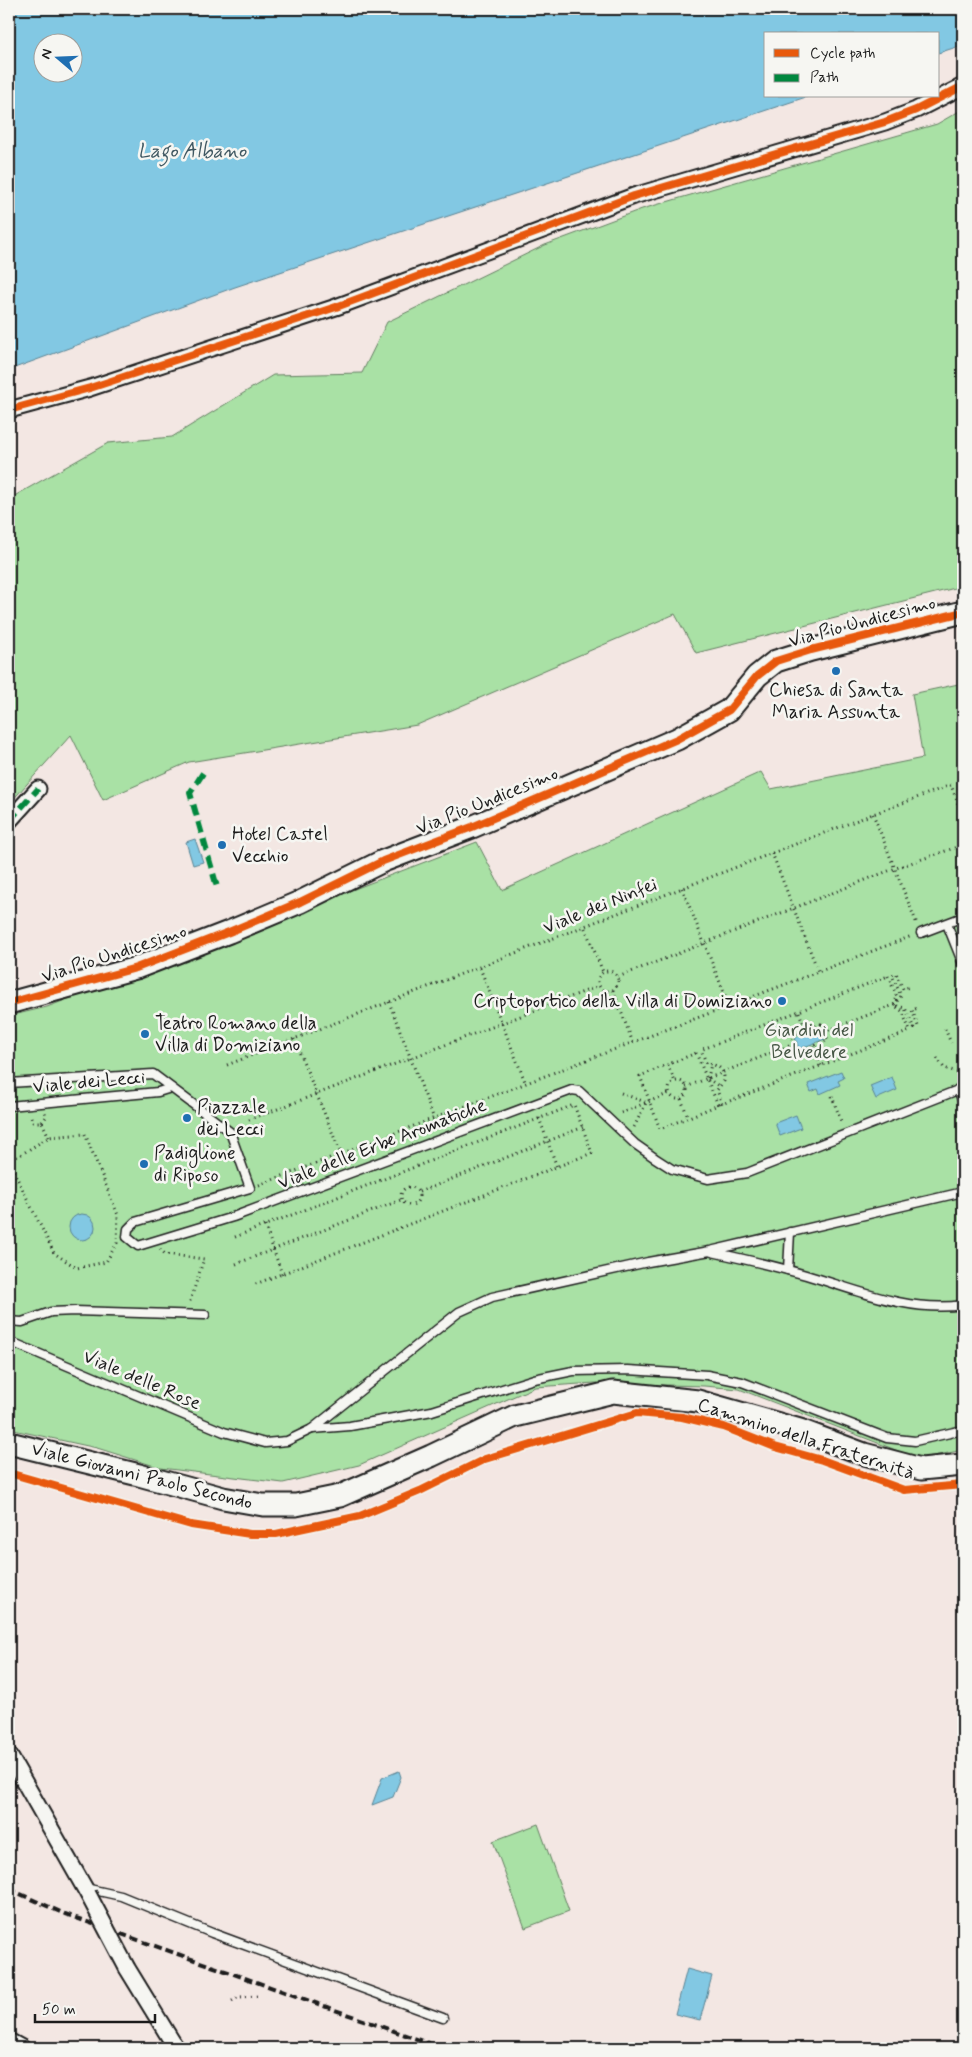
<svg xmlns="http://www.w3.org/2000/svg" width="972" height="2057" font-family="Mynerve,sans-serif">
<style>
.green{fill:#a9e1a5;stroke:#627e60}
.water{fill:#82c8e3;stroke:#598393;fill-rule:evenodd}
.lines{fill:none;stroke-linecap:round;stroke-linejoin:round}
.lane-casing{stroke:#1c1c1c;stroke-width:11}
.street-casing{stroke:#1c1c1c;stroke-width:19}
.secondary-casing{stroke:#1c1c1c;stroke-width:25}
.path{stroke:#1c1c1c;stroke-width:3;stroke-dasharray:1 4;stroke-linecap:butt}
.lane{stroke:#f6f6f2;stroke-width:8}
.street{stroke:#f6f6f2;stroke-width:15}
.secondary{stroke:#f6f6f2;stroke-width:21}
.rail{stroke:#1c1c1c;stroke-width:4;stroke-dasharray:8 4;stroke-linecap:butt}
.street-bridge-casing{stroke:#1c1c1c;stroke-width:19;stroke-linecap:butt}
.street-bridge{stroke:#f6f6f2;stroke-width:15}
.quiet{stroke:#00873e;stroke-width:6;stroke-dasharray:12 6;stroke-linecap:butt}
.cycleway-casing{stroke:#f6f6f2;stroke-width:11}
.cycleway{stroke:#e8590c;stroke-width:8}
.poi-dot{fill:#1f6fb2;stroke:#f6f6f2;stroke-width:2}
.labels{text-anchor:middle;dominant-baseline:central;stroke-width:5;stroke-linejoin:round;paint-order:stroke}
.street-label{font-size:19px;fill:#1c1c1c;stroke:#f6f6f2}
.poi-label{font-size:19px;fill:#1c1c1c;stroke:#f6f6f2;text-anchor:start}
.park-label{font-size:19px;fill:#465745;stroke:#f6f6f2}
.water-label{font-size:20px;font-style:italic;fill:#405862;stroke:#f6f6f2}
</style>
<rect width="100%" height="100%" fill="#f3e7e3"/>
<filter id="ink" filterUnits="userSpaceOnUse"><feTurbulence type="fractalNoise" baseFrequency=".02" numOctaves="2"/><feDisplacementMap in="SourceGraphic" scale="10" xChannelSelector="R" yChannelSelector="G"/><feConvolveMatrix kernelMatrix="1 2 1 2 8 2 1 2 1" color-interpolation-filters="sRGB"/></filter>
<g filter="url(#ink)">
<g class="green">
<polygon points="963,109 963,586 696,653 675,614 417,725 189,762 103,800 71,735 9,804 9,499 108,443 172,437 273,375 362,373 387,322 545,245 642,209 937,124"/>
<polygon points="963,683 963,1450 919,1459 739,1389 704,1386 595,1383 535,1387 359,1465 283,1483 161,1468 97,1448 9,1429 9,1016 47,1007 477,842 502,890 761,772 771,789 923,758 912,694"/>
<polygon points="538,1824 569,1911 525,1928 493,1841"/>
</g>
<g class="water">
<path d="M9,9H963V45L938,53V34H766V96H809L235,287L9,370ZM72,42V72H42V42Z"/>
<polygon points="195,839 203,862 193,865 186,842"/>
<polygon points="820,1027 825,1039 799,1049 795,1038"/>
<polygon points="841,1071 844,1078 838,1081 840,1085 820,1094 818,1089 811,1092 808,1084"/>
<polygon points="892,1077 897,1090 876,1099 870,1086"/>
<polygon points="796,1115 801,1128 780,1136 775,1123"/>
<circle cx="82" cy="1227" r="13"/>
<polygon points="399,1771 401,1777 393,1797 372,1805 382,1778"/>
<polygon points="687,1969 712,1976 700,2020 675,2014"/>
</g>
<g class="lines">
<g class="lane-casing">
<g id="lane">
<polyline points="947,924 963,964"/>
<polyline points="921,933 963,917"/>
<polyline points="9,1083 153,1074 230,1132 250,1188 135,1222 128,1229 127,1237 138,1246 233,1217 572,1090 579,1091 635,1144 655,1158 672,1169 708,1179 747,1173 963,1088"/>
<polyline points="958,1089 963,1102"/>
<polyline points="9,1106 158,1092 171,1088"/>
<path d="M712,1252C744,1259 775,1266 806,1275C857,1290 909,1313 963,1305"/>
<polyline points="788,1270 790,1232"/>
<polyline points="9,1321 22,1322 51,1312 75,1311 205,1315"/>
<polyline points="9,1341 224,1432 265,1443 287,1441 312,1429 459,1312 492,1297 648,1262 710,1251 963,1192"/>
<polyline points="312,1429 350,1426 432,1411 534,1379 573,1371 628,1370 707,1375 742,1382 887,1438 915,1441 963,1430"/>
<polyline points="85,1888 121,1896 212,1933 443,2018"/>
</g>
</g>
<g class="street-casing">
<g id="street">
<polyline points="9,410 90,388 336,307 634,196 885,122 916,110 963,86"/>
<polyline points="9,821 38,789"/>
<polyline points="9,1755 88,1894"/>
<polyline points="127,1968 176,2048"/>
<polyline points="9,2041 22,2048"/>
</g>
</g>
<g class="secondary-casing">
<g id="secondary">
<polyline points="9,1003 136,968 229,932 300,902 383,861 472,827 677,739 729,710 757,676 776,661 811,650 963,612"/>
<polyline points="9,1443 139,1475 223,1498 263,1505 296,1505 340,1496 431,1456 515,1416 613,1392 698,1401 800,1430 864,1454 921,1469 963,1465"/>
</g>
</g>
<g class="path">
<polyline points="873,814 917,924"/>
<polyline points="772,853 818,971"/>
<polyline points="682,888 729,1005"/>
<polyline points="585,928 603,972"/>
<polyline points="480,968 526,1084"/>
<circle cx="608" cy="981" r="10"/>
<path d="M888,976L897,997L894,1005L902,1011L910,1031L722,1104L717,1090L724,1081C725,1068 717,1065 706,1063L702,1052L703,1049Z"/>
<polyline points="618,977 896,868 963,845"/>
<polyline points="613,990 633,1043"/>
<polyline points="389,1002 434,1119"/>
<polyline points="897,1006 905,1008 914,1028 918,1026 912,1010 918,1008"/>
<polyline points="799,1012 806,1031"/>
<polygon points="821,1024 828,1040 798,1053 791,1036"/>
<polyline points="945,1029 951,1043"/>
<polyline points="824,1032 894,1005 901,996 892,975 896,973 903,989 909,987"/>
<polyline points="294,1039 341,1154"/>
<polyline points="813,1046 821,1066"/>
<polygon points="696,1053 718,1105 660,1129 640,1076"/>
<polyline points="937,1058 944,1068 957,1072"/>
<polyline points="227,1065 873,814 951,785 963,817"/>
<polyline points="668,1065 675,1082"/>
<polyline points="708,1078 711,1064"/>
<polyline points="708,1079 720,1087"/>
<circle cx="678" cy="1090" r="9"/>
<polyline points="686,1087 794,1044"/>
<polyline points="621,1093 645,1102"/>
<polyline points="832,1096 842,1124"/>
<polyline points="681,1099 688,1117"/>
<polyline points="621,1113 670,1093"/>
<polyline points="31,1117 33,1122 42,1122 49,1137"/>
<polyline points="539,1118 557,1167"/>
<polyline points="249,1120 599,986"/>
<polyline points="42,1122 46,1117 45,1112"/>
<polyline points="634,1127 646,1103"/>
<polygon points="85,1134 118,1215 117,1243 106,1262 77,1268 54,1253 9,1162 49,1137"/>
<polyline points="259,1185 912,936"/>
<circle cx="410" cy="1196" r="9"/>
<polyline points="419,1192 586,1126"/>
<polyline points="265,1226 282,1274"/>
<polyline points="235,1237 574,1105 592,1153 253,1285"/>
<polyline points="160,1249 165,1254 204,1259 189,1304"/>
<polyline points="236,1264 401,1200"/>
<polyline points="232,2001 239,1997 259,1996"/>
</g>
<use href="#lane" class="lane"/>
<use href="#street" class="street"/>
<use href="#secondary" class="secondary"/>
<polyline class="rail" points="9,1889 65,1914 442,2048"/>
<g class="street-bridge-casing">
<polyline id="street-bridge" points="88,1894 127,1968"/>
</g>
<use href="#street-bridge" class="street-bridge"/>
<g class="quiet">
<polyline points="203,773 190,793 217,887"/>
<polyline points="9,821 38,789"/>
</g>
<g class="cycleway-casing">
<g id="cycleway">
<polyline points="9,410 90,388 336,307 634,196 885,122 916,110 963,86"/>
<polyline points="9,1003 136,968 229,932 300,902 383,861 472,827 677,739 729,710 757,676 776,661 811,650 963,612"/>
<polyline points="9,1473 191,1525 250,1534 276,1534 360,1516 420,1491 485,1459 637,1413 682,1417 724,1427 775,1447 822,1460 904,1490 963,1485"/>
</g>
</g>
<use href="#cycleway" class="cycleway"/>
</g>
</g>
<g class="poi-dot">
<circle cx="836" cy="671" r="5"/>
<circle cx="222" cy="845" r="5"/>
<circle cx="782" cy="1001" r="5"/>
<circle cx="145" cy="1034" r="5"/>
<circle cx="187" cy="1118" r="5"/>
<circle cx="144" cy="1164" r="5"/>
</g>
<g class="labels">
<g class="street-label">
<text transform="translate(862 622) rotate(-15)">Via Pio Undicesimo</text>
<text transform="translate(487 801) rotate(-22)">Via Pio Undicesimo</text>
<text transform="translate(600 906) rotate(-22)">Viale dei Ninfei</text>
<text transform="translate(114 954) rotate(-18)">Via Pio Undicesimo</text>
<text transform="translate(89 1082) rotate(-5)">Viale dei Lecci</text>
<text transform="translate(382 1144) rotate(-21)">Viale delle Erbe Aromatiche</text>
<text transform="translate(142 1380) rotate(23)">Viale delle Rose</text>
<text transform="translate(806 1439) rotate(18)">Cammino della Fraternità</text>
<text transform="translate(142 1476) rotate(14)">Viale Giovanni Paolo Secondo</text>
</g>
<g class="poi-label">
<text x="836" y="690" text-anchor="middle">Chiesa di Santa<tspan x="836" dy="22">Maria Assunta</tspan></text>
<text x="232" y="834">Hotel Castel<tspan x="232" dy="22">Vecchio</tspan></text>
<text x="772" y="1001" text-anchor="end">Criptoportico della Villa di Domiziano</text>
<text x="155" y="1023">Teatro Romano della<tspan x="155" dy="22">Villa di Domiziano</tspan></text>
<text x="197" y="1107">Piazzale<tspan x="197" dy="22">dei Lecci</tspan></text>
<text x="154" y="1153">Padiglione<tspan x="154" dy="22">di Riposo</tspan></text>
</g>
<g class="park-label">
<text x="809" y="1030">Giardini del<tspan x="809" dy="22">Belvedere</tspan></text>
</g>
<g class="water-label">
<text x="192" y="151">Lago Albano</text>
</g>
</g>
<rect width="972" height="2057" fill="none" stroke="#f6f6f2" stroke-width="30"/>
<rect x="15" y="15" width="942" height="2027" fill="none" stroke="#1c1c1c" stroke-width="2" filter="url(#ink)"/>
<rect x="764" y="32" width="175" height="65" fill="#f6f6f2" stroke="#9f9f9c"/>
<rect x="774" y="49" width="25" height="8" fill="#e8590c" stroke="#9f9f9c"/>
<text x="810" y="58" font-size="15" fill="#1c1c1c">Cycle path</text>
<rect x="774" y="74" width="25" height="8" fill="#00873e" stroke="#9f9f9c"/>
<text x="810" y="82" font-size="15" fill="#1c1c1c">Path</text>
<g transform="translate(58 58) rotate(289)"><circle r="24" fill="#f6f6f2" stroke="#9f9f9c"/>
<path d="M0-4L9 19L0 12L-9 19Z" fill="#1f6fb2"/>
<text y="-8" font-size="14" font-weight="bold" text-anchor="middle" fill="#1c1c1c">N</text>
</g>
<path d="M35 2014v8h120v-8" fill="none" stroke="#1c1c1c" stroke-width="2.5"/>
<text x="42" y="2014" font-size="15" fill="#1c1c1c" stroke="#f6f6f2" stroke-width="4" paint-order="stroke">50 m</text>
</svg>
